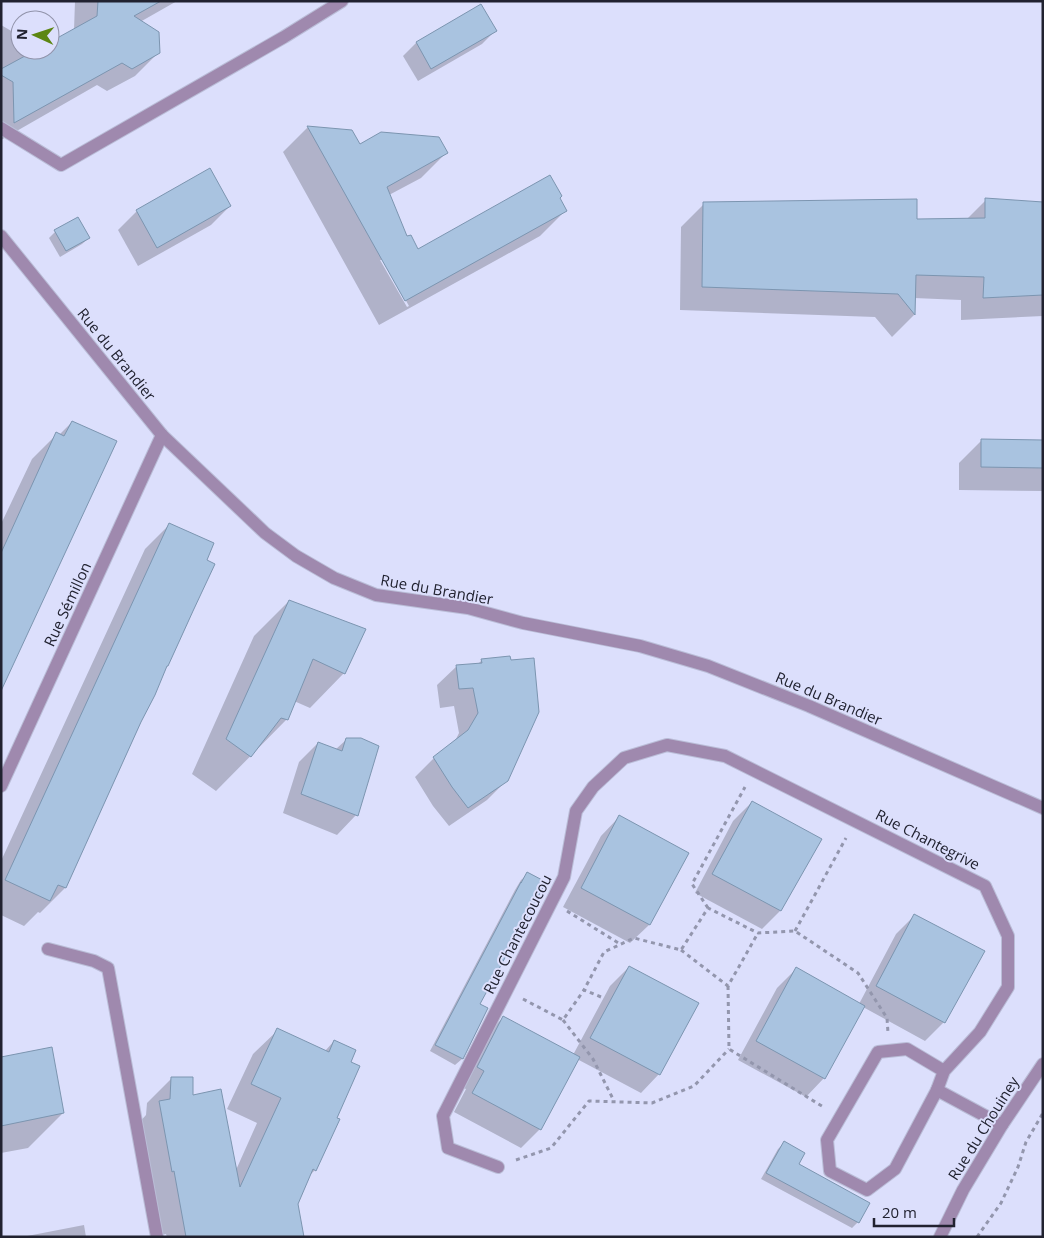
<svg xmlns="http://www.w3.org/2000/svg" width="1044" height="1238" font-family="'Open Sans',sans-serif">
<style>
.shadow{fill:#0003;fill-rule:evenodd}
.building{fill:#a9c3e0;stroke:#7c95b0}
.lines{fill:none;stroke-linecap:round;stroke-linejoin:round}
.service-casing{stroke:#babdd7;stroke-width:14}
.minor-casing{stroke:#babdd7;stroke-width:14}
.tertiary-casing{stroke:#babdd7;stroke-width:14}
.path{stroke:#9396ad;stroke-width:3;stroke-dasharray:4 4;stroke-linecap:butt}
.service{stroke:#9f89ae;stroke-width:12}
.minor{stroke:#9f89ae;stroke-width:12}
.tertiary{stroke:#9f89ae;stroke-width:12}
.labels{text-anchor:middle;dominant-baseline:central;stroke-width:4;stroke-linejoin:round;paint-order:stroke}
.street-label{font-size:15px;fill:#212230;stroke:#dcdffc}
</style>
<rect width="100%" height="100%" fill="#dcdffc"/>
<g class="shadow">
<polygon points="75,1 177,1 140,22 159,52 135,76 107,91 97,85 1,140 1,25 20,36 20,50 50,50 50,44 74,30"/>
<polygon points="480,6 495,31 482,44 418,81 403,56 416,43"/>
<path d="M308,127L352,131L360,145L446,153L421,178L389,195L406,238L418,250L558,198L565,211L540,236L379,325L283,152ZM380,260H383L409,306L407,307Z"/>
<polygon points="986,200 1043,203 1043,316 961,320 961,300 914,298 914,315 892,337 875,317 680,310 681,227 704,204 916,221 966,220"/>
<polygon points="230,206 211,225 138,266 118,230 137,211"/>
<polygon points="55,232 89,238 82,244 60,257 49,238"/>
<polygon points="72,422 1,690 1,524 32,459 57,434 59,435"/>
<polygon points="982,440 1043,441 1043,491 959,490 959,463"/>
<polygon points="170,524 205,560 213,564 65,888 40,913 38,912 24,926 1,915 1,861 145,549"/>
<polygon points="289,601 344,673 310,708 294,701 287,719 216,791 192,774 254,636"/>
<polygon points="482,660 507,780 487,800 449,826 433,806 415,777 434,758 454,743 459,733 454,706 440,708 437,685 457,666 478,664"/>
<polygon points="347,739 356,815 337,835 283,813 299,762 318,743 335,750"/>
<polygon points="752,802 780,911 762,929 695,893 733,821"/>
<polygon points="619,817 687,854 649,925 630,943 563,907 601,836"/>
<polygon points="528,874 479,1004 487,1009 462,1059 455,1065 430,1051 515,890 521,880"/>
<polygon points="915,915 944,1022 925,1041 863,1007 824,1078 806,1097 738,1060 777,988 796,969 859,1004 896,934"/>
<polygon points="629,967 659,1074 641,1093 577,1059 540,1129 521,1148 454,1112 466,1089 459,1086 484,1036 503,1018 573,1055 610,986"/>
<polygon points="278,1030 325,1051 334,1041 349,1063 335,1118 315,1170 308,1177 296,1203 302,1237 167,1237 166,1234 157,1236 135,1127 146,1115 147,1103 171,1079 191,1096 236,1170 257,1123 227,1109 253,1054"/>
<polygon points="1,1058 63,1113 28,1148 1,1153"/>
<polygon points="784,1143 797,1165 858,1222 852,1228 761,1179 778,1149"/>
<polygon points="84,1225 86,1237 22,1237"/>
</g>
<g class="building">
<polygon points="98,1 161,1 134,16 159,32 160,53 132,69 122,63 14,123 13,82 1,75 1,69 36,50 50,50 50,42 97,16"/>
<polygon points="481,4 497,31 431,69 416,42"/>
<polygon points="307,126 352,130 360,144 381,132 439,137 448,153 387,187 407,236 411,235 418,249 550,175 562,196 560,198 567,211 405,301"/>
<polygon points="210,168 231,206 157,248 136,210"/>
<polygon points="985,198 1043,202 1043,295 983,298 984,277 916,275 915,315 898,294 702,287 703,202 917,199 917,219 985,218"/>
<polygon points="78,217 90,238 66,251 54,230"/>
<polygon points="72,421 117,441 1,691 1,553 56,432 64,436"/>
<polygon points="981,439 1043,440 1043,468 981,467"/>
<polygon points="169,523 214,543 207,560 215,564 193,611 168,666 167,666 155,695 141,722 66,888 58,885 50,901 5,880"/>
<polygon points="289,600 366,629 345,674 313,659 288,720 281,718 251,757 226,739"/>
<polygon points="510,656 511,660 534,658 539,712 508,781 468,808 452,787 433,757 468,730 478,713 473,688 459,689 456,665 482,663 481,659"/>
<polygon points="346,738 361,738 379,746 358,816 301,794 318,742 342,751"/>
<polygon points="752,801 822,839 781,911 712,874"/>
<polygon points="619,815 689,853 650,925 581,888"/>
<polygon points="527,872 546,882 480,1004 488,1008 463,1059 435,1045 521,882 521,883"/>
<polygon points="914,914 985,951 945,1023 876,986"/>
<polygon points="629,966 699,1003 660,1075 590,1038"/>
<polygon points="796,967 865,1006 825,1079 756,1041"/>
<polygon points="503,1016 580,1057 541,1130 472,1093 484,1071 477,1067"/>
<polygon points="277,1028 329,1052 334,1040 356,1050 351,1062 360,1066 337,1118 340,1119 316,1171 313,1169 298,1204 304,1237 186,1237 174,1171 172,1172 159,1101 170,1099 171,1077 193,1077 193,1095 221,1089 240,1187 281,1098 251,1084"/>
<polygon points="52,1047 64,1113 1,1126 1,1057"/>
<polygon points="784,1141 805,1153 799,1164 870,1203 859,1223 766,1173"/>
</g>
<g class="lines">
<g class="service-casing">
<g id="service">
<polyline points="1,128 61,165 284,37 342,1"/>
<polyline points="48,949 94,961 108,968 157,1237"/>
<polyline points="937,1090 1002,1125"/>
<polyline points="498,1167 448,1148 443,1116 564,877 576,811 593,787 624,758 667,745 725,756 985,886 1008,936 1008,987 980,1032 944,1071 937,1090 895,1169 867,1190 830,1171 827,1140 878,1052 907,1049 944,1071"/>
</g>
</g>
<g class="minor-casing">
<g id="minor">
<polyline points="1,236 162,435 265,533 296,556 334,578 376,595 468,608 523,623 640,646 708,666 809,706 1043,808"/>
<polyline points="1,786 162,435"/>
</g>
</g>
<g class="tertiary-casing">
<polyline id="tertiary" points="940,1237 963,1190 1002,1125 1043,1064"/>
</g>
<g class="path">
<polyline points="708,908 692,884 745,787"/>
<polyline points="567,911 620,944"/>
<polyline points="795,931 846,838"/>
<polyline points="681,950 728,986 758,933"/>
<polyline points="728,986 729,1049 825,1108"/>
<polyline points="601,997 584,990 604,952 634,938 681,950 708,908 758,933 795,931 858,973 887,1018 888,1033"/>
<polyline points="523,999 563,1020 584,990"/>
<polyline points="563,1020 593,1059 614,1101"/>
<polyline points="516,1160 551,1148 589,1101 652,1103 694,1086 729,1049"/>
<polyline points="977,1237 1001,1203 1018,1167 1026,1142 1043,1113"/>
</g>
<use href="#service" class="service"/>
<use href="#minor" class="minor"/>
<use href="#tertiary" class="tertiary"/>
</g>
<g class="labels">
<g class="street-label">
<text transform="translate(117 354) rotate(51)">Rue du Brandier</text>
<text transform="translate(437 589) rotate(10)">Rue du Brandier</text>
<text transform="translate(67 604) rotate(-65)">Rue Sémillon</text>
<text transform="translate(829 698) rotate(23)">Rue du Brandier</text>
<text transform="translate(928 839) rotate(27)">Rue Chantegrive</text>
<text transform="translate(517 934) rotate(-63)">Rue Chantecoucou</text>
<text transform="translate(983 1128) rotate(-58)">Rue du Chouiney</text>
</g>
</g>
<rect width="1044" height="1238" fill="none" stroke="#212230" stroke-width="5"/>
<g transform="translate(35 35) rotate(273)"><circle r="24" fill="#dcdffc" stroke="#9193aa"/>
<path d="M0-4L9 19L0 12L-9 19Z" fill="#5c8612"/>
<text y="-8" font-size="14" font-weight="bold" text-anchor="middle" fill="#212230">N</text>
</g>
<path d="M874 1218v8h80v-8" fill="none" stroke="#212230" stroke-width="2.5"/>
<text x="882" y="1218" font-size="15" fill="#212230" stroke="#dcdffc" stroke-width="4" paint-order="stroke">20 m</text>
</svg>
